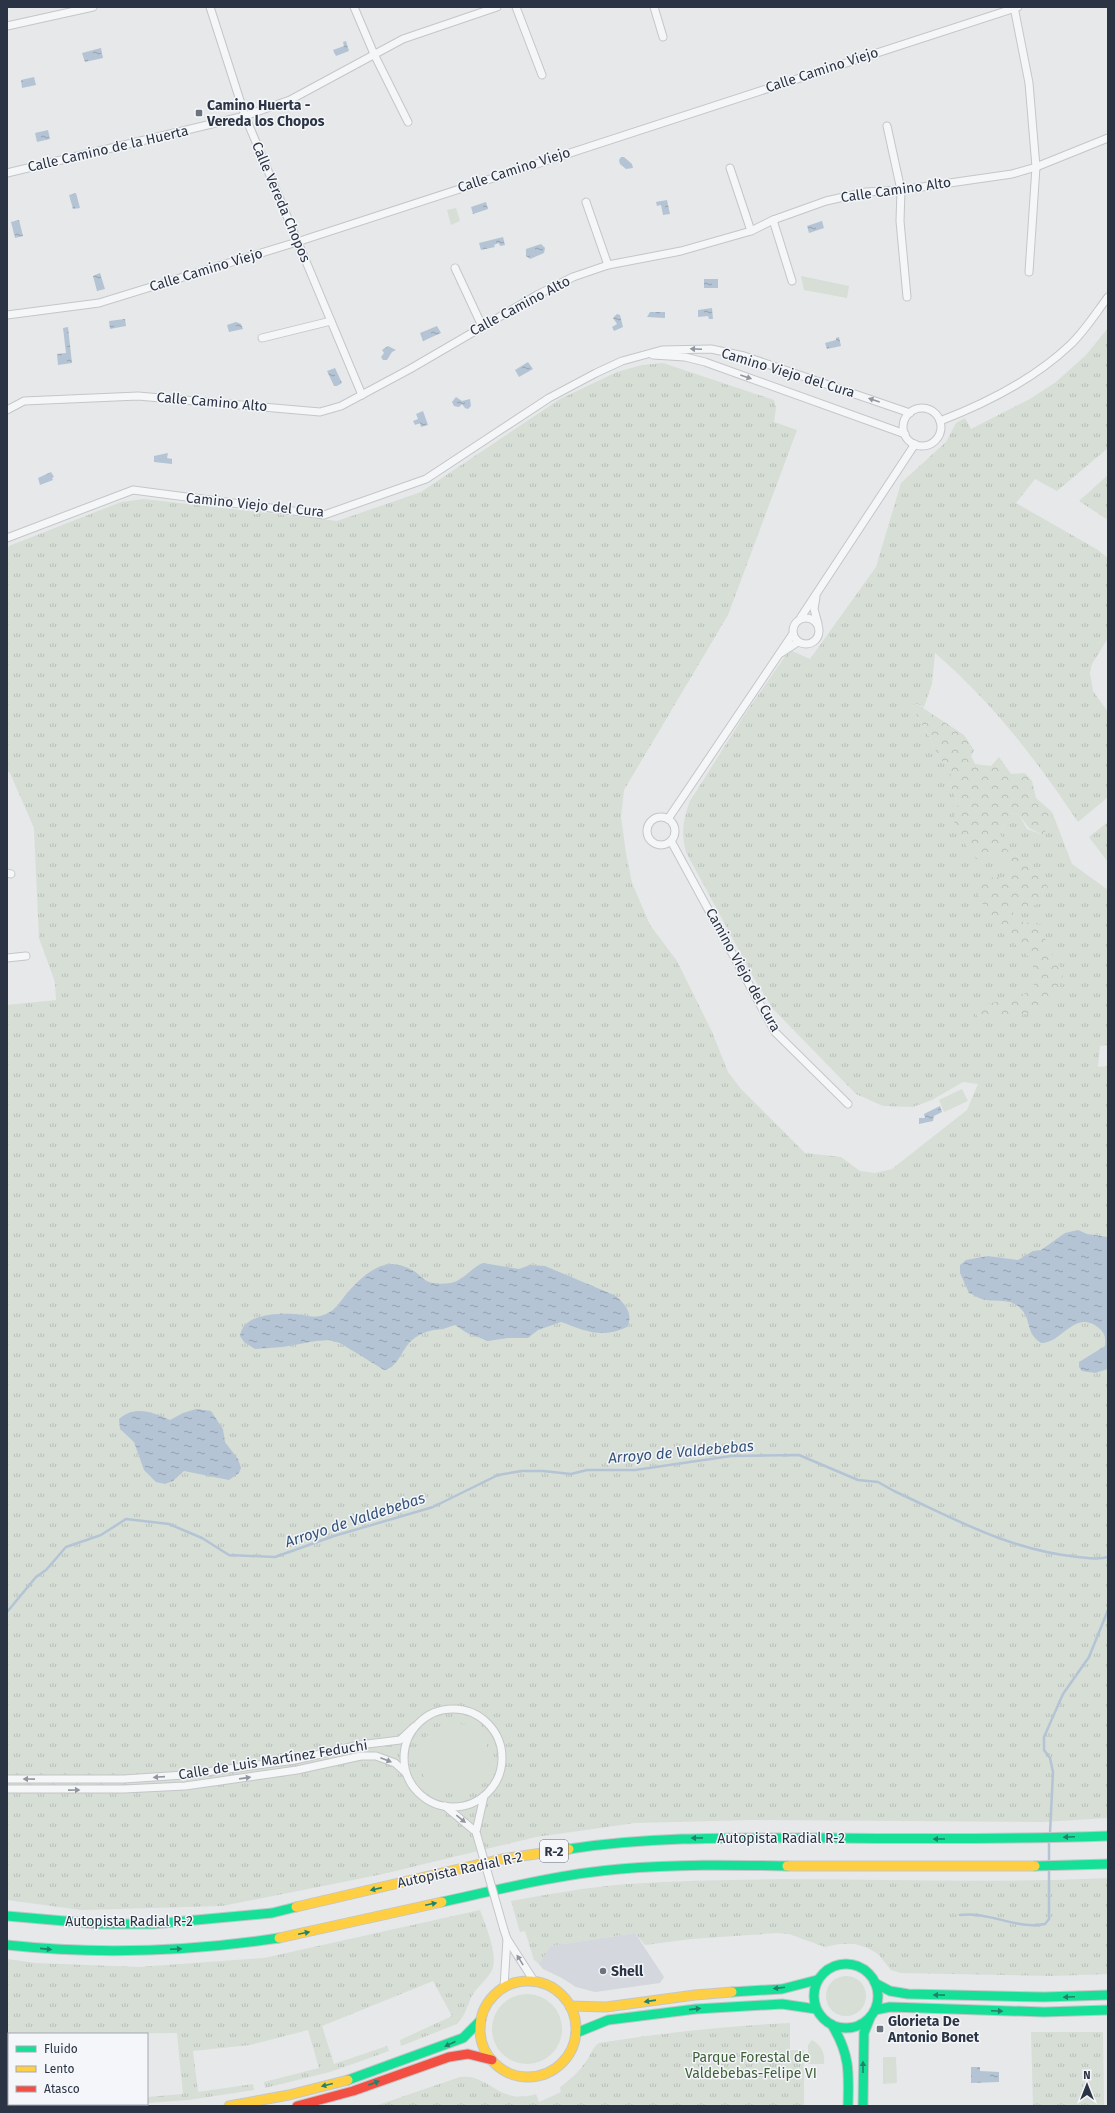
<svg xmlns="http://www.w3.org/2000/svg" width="1115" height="2113" font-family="'Fira Sans',sans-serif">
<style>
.built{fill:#d4d7dd}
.grass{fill:url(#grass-tufts)}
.forest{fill:url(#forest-crowns)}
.garden{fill:#d6ded6}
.water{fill:url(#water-ripples)}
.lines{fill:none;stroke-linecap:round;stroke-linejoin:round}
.stream{stroke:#b4c4d5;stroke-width:2.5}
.street-casing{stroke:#c4c6c8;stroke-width:9}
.fast-casing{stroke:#c4c6c8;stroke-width:11}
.slow-casing{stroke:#c4c6c8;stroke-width:11}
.jam-casing{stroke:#c4c6c8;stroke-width:11}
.street{stroke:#f5f6f7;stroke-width:7}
.fast{stroke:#16e098;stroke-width:9}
.slow{stroke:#ffcf43;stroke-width:9}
.jam{stroke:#f24e42;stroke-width:9}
.street-bridge-casing{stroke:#c4c6c8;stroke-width:9;stroke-linecap:butt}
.street-bridge{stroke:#f5f6f7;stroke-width:7}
.oneway{fill:#90959e}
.oneway2{fill:#22816a}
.poi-dot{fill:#6c737f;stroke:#f4f6f9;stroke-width:1.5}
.labels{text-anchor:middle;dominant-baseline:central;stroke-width:3;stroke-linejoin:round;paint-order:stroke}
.shield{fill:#f4f6f9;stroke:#676e7b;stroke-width:1}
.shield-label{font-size:13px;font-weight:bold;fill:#2b3445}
.street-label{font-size:14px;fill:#2b3445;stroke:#f4f6f9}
.poi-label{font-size:14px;font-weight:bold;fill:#2b3445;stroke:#f4f6f9;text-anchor:start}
.park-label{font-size:14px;fill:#3f6138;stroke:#f4f6f9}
.water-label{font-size:15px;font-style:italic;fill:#34527a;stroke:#f4f6f9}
</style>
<defs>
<pattern id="grass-tufts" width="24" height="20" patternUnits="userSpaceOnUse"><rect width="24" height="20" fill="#d6ded6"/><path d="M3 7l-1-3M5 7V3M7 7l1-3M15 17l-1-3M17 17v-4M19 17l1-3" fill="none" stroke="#b8bfb9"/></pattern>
<pattern id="forest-crowns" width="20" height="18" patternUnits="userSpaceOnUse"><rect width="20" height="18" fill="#d6ded6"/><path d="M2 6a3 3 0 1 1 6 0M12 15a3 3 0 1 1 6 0" fill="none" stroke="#b8bfb9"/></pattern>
<pattern id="water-ripples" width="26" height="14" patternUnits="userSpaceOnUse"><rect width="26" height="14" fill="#b4c4d5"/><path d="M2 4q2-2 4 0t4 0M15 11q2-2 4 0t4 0" fill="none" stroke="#93a0af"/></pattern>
</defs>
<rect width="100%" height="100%" fill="#e6e8ea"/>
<polygon class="built" points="635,1933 664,1977 660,1983 595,1992 576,1987 560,1977 543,1969 538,1963 541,1961 550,1946"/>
<g class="grass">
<path d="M1108,328V448L1057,491L1035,479L1016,503L1098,550L1108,558V638L1092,664L1090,673L1093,691L1108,712V797L1078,822C1035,758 993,703 935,653L932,684L924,707L917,704L913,705V709L933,743L939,760L949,764L952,773L949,782L958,805L1005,860L1009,870L993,920L1005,935L1011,909L1033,866L1007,850L1000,834L1010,813L1019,815L1027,829L1043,835L1050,824L1052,812L1072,864L1108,890V1045L1100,1046L1098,1067L1108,1066V1818L1043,1822L750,1820L635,1823L536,1837L383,1874L222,1906L81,1910L7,1900V1005L56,1000L55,982L39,938L34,828L10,773L7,771V551L9,546L121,502L144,499L337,521L421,492L560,399L617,372L642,365L663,363L774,400L776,408L774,422L797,430L728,615L624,790L621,817L626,853L632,883L650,925L677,961L712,1032L728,1072L741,1089L805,1153L841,1157L860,1171L875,1173L892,1169L967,1110L978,1084L963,1082L932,1100L913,1107L883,1106L856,1094L773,1009L755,980L686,852C681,834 683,819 690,801L745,714L786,655L792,651L810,659L876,567L901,483L946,442L956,423L965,418L971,429L1030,399L1056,382L1086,355Z"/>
<polygon points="1108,475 1108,520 1079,501"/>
<polygon points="1108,822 1108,862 1089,837"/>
<path d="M1108,1878V1974L1052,1976L901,1973L891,1970L878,1954L868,1948L855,1944H839L825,1947L789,1934L777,1933L691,1939L645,1945L635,1933L551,1946L541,1961L538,1963L534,1960L525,1931L520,1932L511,1901C550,1894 589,1887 628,1884C787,1873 948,1886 1108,1878Z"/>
<path d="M480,1910C485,1924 497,1952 493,1967C491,1976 478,1986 473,1994C467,2005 466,2015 457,2024L401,2046L400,2040L452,2016L433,1981L322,2026L334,2064L387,2046L389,2051L330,2072L265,2088L264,2082L319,2068L308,2030L250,2045L193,2051L198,2092L253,2084L254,2090L188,2100L147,2103V2097L183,2094L177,2033L9,2034V2095L7,2094V1959L36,1963L139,1967L264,1958Z"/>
<path d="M790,2023V2050H804V2106H375L460,2077C489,2073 499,2106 536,2094L539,2102L561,2092L560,2087C571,2079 579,2072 587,2060C591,2054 592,2048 599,2043C662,2033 726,2026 790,2023Z"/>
<polygon points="1031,2032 1103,2032 1104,2106 1033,2106"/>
</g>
<path class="forest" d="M917,704L964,735L974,750L971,756L975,764L991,766L999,757L1011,774L1025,773L1032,781L1036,798L1052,812L1050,824L1043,835L1029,828L1019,815L1010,813L1000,834L1007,850L1033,866L1050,890L1036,905L1011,909L1018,921L1041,925L1048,949L1064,973C1061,979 1060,988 1057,994C1044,1017 1001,1019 978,1018L975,1011L982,1005L1012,999L1032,991L1037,978L1030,958L1002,932L987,913L977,892L986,878L1004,877L1009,870L1005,860L993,855L976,859L956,832L954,818L958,805L949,782L951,773L949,764L939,760L933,743L913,709V705Z"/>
<g class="garden">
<polygon points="456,208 460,221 451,225 447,210"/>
<polygon points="801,276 849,286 847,298 804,290"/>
<polygon points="962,1089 968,1101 944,1112 939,1100"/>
<circle cx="454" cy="1758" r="35"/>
<circle cx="846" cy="1996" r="20"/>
<circle cx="527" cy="2029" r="35"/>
<path d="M812,2040C822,2046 825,2053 824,2064H808V2045Z"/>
<polygon points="883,2057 896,2057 897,2083 883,2084"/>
</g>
<g class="water">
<polygon points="346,41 349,51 336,56 333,50 344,46 343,42"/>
<polygon points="101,48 103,58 85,62 82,53"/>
<polygon points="34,77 36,85 22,88 21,80"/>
<polygon points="48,130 50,139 37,142 35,133"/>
<polygon points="621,157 624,157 632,164 633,168 626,169 620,164 619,160"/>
<polygon points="76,193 80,208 73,209 69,195"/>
<polygon points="667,200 670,214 663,215 661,205 657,206 656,202"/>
<polygon points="486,202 488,209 473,214 471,207"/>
<polygon points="19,220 23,236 15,238 11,222"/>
<polygon points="822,221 824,228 809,233 807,226"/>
<polygon points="503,237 505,245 500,246 499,243 494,245 495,247 481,250 479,243"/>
<polygon points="541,244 545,248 544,253 530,259 526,256 526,249"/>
<polygon points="100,273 105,289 97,291 93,276"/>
<rect x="704" y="279" width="14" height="9"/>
<polygon points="712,308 713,319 709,319 708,316 698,317 698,310"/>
<polygon points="650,312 665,312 665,318 647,317"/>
<polygon points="617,314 620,315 623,327 614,331 612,327 617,324 613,318"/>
<polygon points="125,319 126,326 110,329 109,321"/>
<polygon points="236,322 241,324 243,329 229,332 227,325"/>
<polygon points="437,326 441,333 423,341 420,333"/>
<polygon points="68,327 72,363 58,365 57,354 66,353 63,328"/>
<polygon points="839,337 841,346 827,349 825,343 836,340 836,338"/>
<polygon points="388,346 396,350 392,352 387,360 383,360 381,357 384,353 382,350"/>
<polygon points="528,362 533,369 519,377 515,370"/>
<polygon points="335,368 342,383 337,386 334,386 327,371"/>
<polygon points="456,397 462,401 470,399 471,406 468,409 465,408 462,404 459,407 454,406 452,402"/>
<polygon points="423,411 428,425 421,427 420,423 415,425 413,421 418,419 416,414"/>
<polygon points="168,453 167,458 172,459 172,464 154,462 154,456"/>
<polygon points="51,472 54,477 52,478 53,480 40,485 38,478"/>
<polygon points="940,1106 942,1112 934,1116 933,1121 919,1124 919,1118 925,1118 924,1114"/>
<path d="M1078,1230L1087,1234L1108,1237V1369L1095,1373L1082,1371L1079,1367V1362L1105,1346C1106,1338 1105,1334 1100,1329C1075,1307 1062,1344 1041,1343C1025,1333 1032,1320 1021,1309C1011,1298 999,1302 986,1300C980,1299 974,1295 969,1293L960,1273V1265L966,1260L988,1256L1018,1260L1033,1251L1041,1250L1065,1233Z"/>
<path d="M483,1263L519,1269L530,1265L545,1266L614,1295C625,1303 634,1314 627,1327C601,1339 586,1331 561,1322L538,1330L528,1338H508L488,1341L467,1333L455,1325C451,1326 447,1328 443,1329C431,1330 421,1332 411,1341C402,1349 398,1368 384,1370L340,1343L329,1340L316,1341L283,1347L255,1349L244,1342L240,1336C243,1313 279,1313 296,1314C305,1315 312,1318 320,1316C336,1312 339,1302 349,1291C358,1281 371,1268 385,1265C394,1262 407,1267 414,1271C419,1274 423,1280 429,1282C435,1284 444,1284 450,1283C462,1282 472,1267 483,1263Z"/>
<path d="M196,1409L211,1411L223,1429L225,1442L238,1459L241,1468L239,1473L229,1480L184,1471L173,1481L165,1484L156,1482L144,1470L134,1442L120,1429L119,1419C135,1405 152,1412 170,1420L183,1413Z"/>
<polygon points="971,2067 980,2067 980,2071 999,2072 999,2082 971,2083"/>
</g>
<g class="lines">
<g class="stream">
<path d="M7,1612L36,1577L46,1570L66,1547L101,1535L126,1519L169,1524L202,1538L229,1555L275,1557L334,1536L433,1507L498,1475L522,1471H543L571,1474L587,1470H635L731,1456L799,1455L858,1480L878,1482L894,1491C955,1519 1009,1550 1078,1557C1088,1558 1098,1560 1108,1557"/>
<polyline points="1050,1833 1053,1772 1050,1758 1044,1750 1044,1737 1063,1694 1089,1657 1108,1610"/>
<polyline points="1049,1861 1049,1842"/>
<path d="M960,1915C989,1911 1017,1930 1045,1924L1049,1919V1870"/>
</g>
<g class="street-casing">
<g id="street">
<polyline points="210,7 245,116 362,395"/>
<polyline points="354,7 374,54 408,122"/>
<polyline points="516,7 542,75"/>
<polyline points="654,7 663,37"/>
<polyline points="1014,7 1029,83 1036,167 1029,272"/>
<polyline points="7,26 93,7"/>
<polyline points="887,126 901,190 900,221 907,297"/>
<polyline points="730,168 751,231"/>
<polyline points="7,173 245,116 290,100 403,39 497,7"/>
<polyline points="586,202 608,265"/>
<polyline points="773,220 792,281"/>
<polyline points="455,268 482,326"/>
<polyline points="7,315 99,303 297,242 1018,7"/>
<polyline points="262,338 331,321"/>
<polyline points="653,355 685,357 705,362 905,434"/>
<circle cx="922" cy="427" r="19"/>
<polyline points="7,410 24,401 138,396 320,412 341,406 410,369 537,295 573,277 608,265 681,251 751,231 773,220 826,201 866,192 901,190 1012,174 1036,167 1108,138"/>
<path d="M940,421C987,403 1033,380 1070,345C1084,332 1096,313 1108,297"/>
<polyline points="7,538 133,490 324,515 426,479 549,398 596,373 622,361 662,350 711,349 744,356 910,413"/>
<polyline points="816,597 814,609 818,624"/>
<polyline points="801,617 915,444"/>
<circle cx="806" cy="631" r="13"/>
<polyline points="781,653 798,642"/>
<circle cx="661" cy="831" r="14"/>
<polyline points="668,819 792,635"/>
<polyline points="671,841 775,1032 848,1104"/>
<polyline points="7,873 11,874"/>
<polyline points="7,958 26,956"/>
<circle cx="453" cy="1758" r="49"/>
<polyline points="7,1779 124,1779 184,1775 295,1760 359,1745 400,1740 414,1727"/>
<polyline points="7,1789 124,1789 185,1786 297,1770 361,1756 376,1756 395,1763 406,1773"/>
<polyline points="445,1806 476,1832"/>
<polyline points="476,1832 484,1796"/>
<polyline points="504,1930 507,1939 534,1981"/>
<polyline points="504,1987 507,1939"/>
</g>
</g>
<g class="fast-casing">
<g id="fast">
<path d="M569,1849C654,1836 740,1838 826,1838C920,1839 1014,1839 1108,1836"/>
<polyline points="1035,1866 1108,1864"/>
<path d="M442,1902C501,1889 560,1874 620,1869C676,1864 731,1865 787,1866"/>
<polyline points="7,1916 99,1924 153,1924 272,1913 296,1907"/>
<path d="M7,1945C100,1955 186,1952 279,1938"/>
<circle cx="846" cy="1996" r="32"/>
<polyline points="875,1983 890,1991 908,1994 1044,1997 1108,1995"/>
<polyline points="732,1992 782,1989 817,1980"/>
<polyline points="875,2010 890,2007 1044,2012 1108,2010"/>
<path d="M832,2025C850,2054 849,2073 848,2106"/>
<polyline points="576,2033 608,2020 696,2009 782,2004 816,2009"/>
<polyline points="348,2080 463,2038 481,2020"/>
<polyline points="863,2106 864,2033 870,2018"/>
</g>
</g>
<g class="slow-casing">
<g id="slow">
<polyline points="787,1866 1035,1866"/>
<polyline points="296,1907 502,1859 569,1849"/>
<polyline points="279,1938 442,1902"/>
<circle cx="528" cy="2029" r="48"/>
<polyline points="570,2006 606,2007 695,1995 732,1992"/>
<polyline points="229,2106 289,2095 348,2080"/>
</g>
</g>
<g class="jam-casing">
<polyline id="jam" points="297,2106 353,2091 449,2057 468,2054 492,2060"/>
</g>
<use href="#street" class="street"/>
<use href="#fast" class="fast"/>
<use href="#slow" class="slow"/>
<use href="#jam" class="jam"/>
<g class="street-bridge-casing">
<polyline id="street-bridge" points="476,1832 504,1930"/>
</g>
<use href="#street-bridge" class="street-bridge"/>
</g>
<defs><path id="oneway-solid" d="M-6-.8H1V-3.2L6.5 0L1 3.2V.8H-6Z"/></defs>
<g class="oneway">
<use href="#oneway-solid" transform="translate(696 349) rotate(-178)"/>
<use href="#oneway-solid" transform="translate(746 377) rotate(19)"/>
<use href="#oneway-solid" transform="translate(874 400) rotate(-161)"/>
<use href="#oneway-solid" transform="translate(386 1760) rotate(21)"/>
<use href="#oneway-solid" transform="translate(159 1777) rotate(176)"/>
<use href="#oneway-solid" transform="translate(245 1778) rotate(-8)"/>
<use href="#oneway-solid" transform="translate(29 1779) rotate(-179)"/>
<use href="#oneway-solid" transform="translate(74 1790) rotate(-1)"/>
<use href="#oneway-solid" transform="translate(461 1819) rotate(39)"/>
<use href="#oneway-solid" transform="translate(520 1960) rotate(-122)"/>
</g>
<g class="oneway2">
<use href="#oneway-solid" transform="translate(1069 1837) rotate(178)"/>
<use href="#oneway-solid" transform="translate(697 1838) rotate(179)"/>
<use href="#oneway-solid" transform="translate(939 1839) rotate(180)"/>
<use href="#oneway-solid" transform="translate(376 1889) rotate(167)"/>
<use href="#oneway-solid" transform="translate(431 1904) rotate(-12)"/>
<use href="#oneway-solid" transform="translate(304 1933) rotate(-12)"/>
<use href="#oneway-solid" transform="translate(46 1949) rotate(6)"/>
<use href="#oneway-solid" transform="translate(176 1949) rotate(-3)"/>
<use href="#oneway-solid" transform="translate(779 1988) rotate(173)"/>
<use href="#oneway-solid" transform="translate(939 1995) rotate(-179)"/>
<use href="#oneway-solid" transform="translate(1069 1997) rotate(178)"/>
<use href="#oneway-solid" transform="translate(650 2001) rotate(172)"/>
<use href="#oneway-solid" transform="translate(695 2009) rotate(-6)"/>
<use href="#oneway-solid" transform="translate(997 2011) rotate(2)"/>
<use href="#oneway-solid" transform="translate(450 2044) rotate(156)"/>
<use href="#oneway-solid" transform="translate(863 2067) rotate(-90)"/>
<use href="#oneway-solid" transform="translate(374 2083) rotate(-20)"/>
<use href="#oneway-solid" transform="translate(327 2085) rotate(166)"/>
</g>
<g class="poi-dot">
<rect x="195" y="109" width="8" height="8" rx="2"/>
<circle cx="603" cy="1971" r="4"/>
<rect x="876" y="2025" width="8" height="8" rx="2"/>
</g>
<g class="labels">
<rect class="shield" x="540" y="1840" width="28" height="22" rx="3"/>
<g class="shield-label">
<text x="554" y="1851">R-2</text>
</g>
<g class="street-label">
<text transform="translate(822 70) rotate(-18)">Calle Camino Viejo</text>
<text transform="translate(108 149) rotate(-13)">Calle Camino de la Huerta</text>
<text transform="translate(514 170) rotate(-18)">Calle Camino Viejo</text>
<text transform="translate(896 190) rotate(-8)">Calle Camino Alto</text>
<text transform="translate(281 202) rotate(67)">Calle Vereda Chopos</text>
<text transform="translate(206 270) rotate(-17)">Calle Camino Viejo</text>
<text transform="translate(520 306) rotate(-28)">Calle Camino Alto</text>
<text transform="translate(788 373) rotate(17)">Camino Viejo del Cura</text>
<text transform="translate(212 402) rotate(5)">Calle Camino Alto</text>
<text transform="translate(255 505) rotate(6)">Camino Viejo del Cura</text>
<text transform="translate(743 970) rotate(61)">Camino Viejo del Cura</text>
<text transform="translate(273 1760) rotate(-9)">Calle de Luis Martínez Feduchi</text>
<text x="781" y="1838">Autopista Radial R-2</text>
<text transform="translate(460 1870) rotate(-12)">Autopista Radial R-2</text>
<text x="129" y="1921">Autopista Radial R-2</text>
</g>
<g class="poi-label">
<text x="207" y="105">Camino Huerta -<tspan x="207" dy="16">Vereda los Chopos</tspan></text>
<text x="611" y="1971">Shell</text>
<text x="888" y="2021">Glorieta De<tspan x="888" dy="16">Antonio Bonet</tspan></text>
</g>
<g class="park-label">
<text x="751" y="2057">Parque Forestal de<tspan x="751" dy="16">Valdebebas-Felipe VI</tspan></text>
</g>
<g class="water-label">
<text transform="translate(681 1452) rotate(-5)">Arroyo de Valdebebas</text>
<text transform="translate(355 1520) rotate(-18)">Arroyo de Valdebebas</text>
</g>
</g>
<rect width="1115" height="2113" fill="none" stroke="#2b3445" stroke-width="16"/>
<rect x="8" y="2033" width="140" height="72" fill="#f4f6f9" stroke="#a4a8b1"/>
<rect x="16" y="2046" width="20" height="6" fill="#16e098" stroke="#a4a8b1"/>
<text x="44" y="2053" font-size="12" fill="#2b3445">Fluido</text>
<rect x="16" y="2066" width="20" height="6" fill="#ffcf43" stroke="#a4a8b1"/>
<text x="44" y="2073" font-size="12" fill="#2b3445">Lento</text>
<rect x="16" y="2086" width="20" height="6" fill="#f24e42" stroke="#a4a8b1"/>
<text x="44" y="2093" font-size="12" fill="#2b3445">Atasco</text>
<g transform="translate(1087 2085)" stroke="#f4f6f9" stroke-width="3" paint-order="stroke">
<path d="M0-3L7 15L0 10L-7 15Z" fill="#2b3445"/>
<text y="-6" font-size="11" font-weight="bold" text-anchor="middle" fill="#2b3445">N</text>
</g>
</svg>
